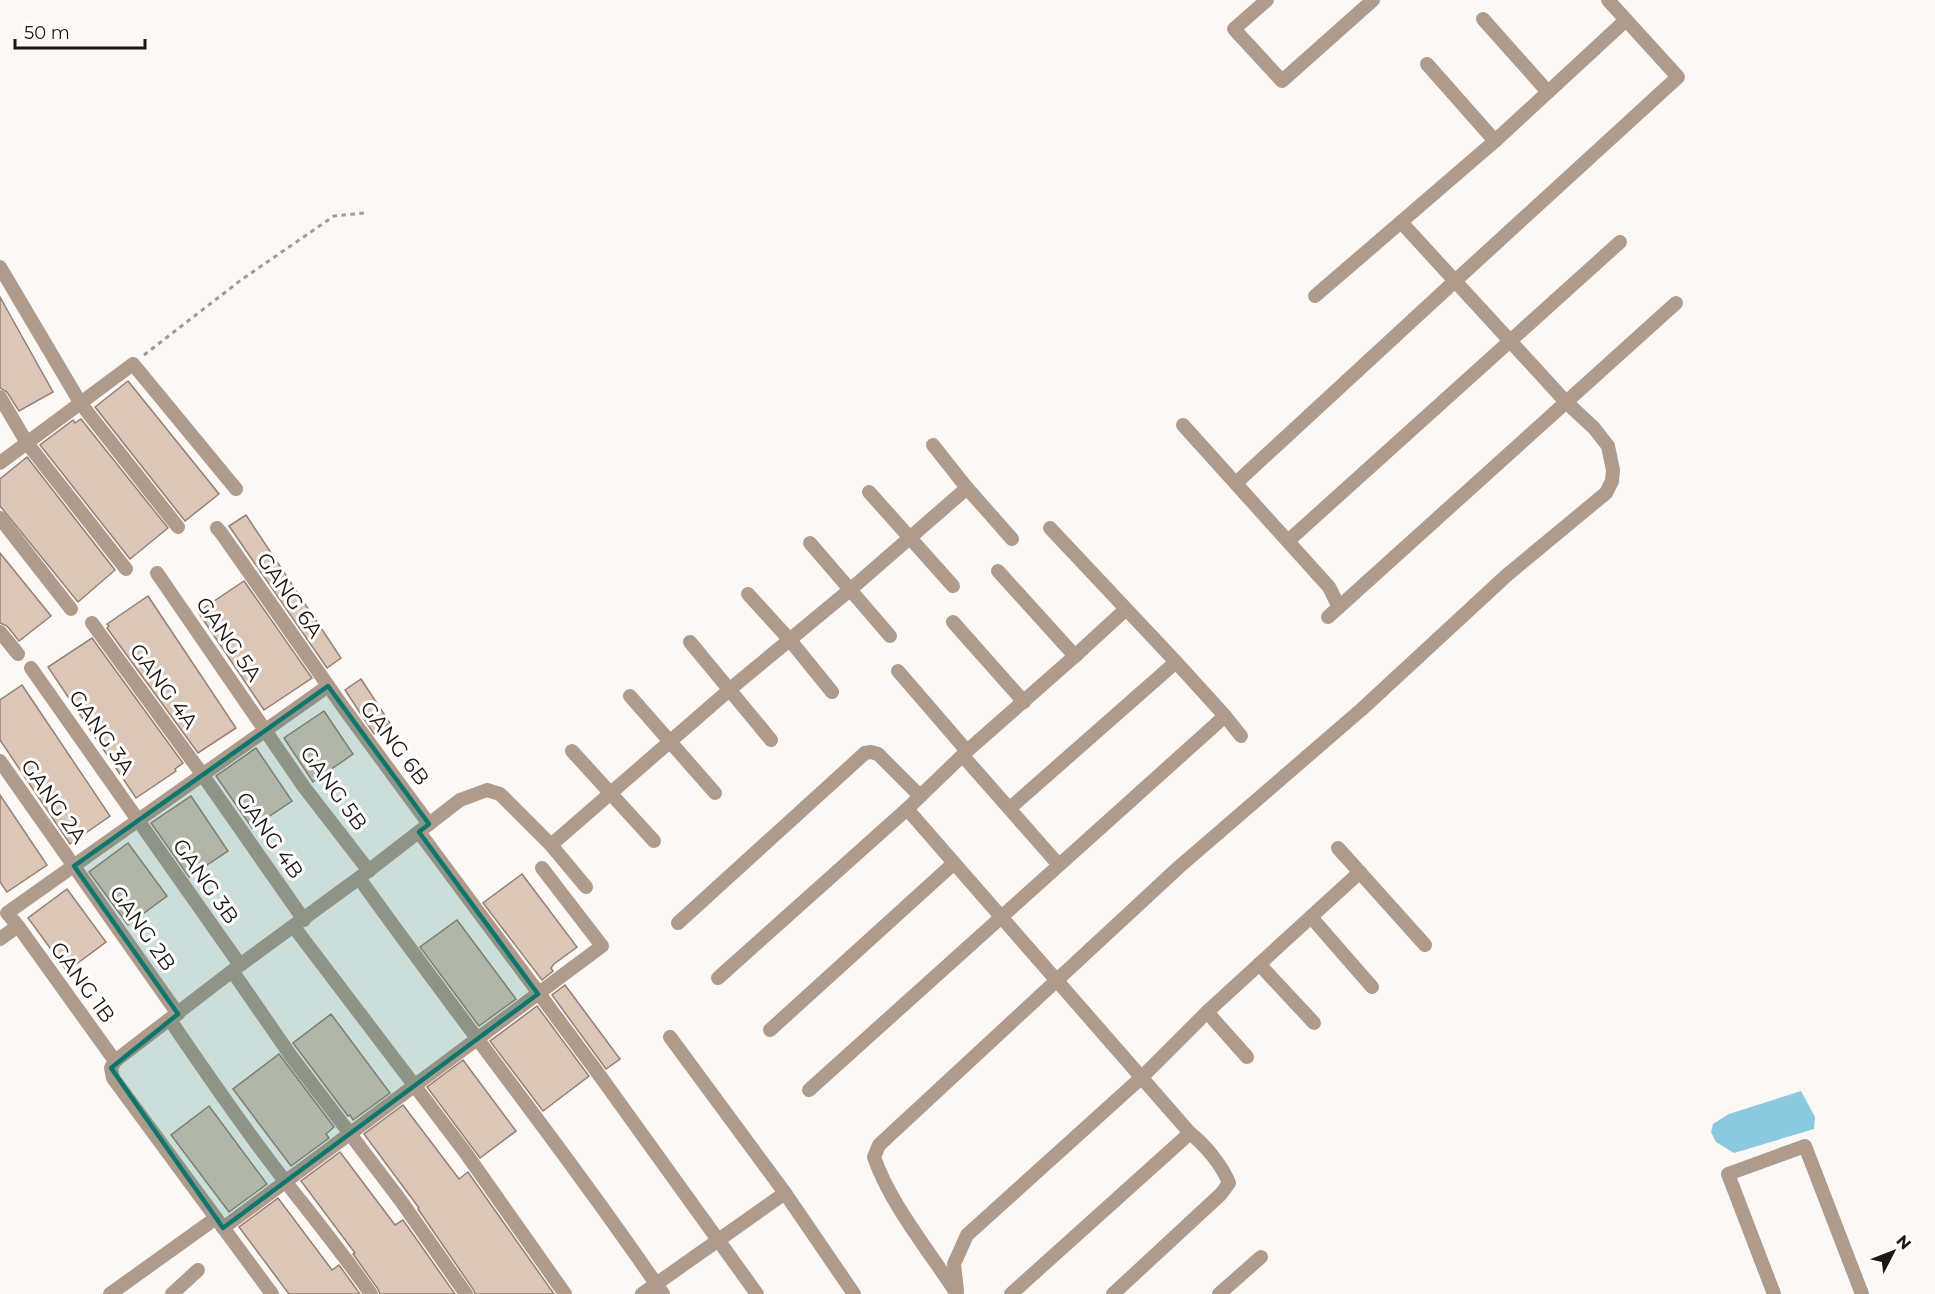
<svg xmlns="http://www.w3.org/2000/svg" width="1935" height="1294" font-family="Montserrat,sans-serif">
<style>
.water{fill:#8ac9de}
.building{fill:#dbc6b7;stroke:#958174;stroke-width:1.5}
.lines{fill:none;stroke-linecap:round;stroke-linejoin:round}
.path{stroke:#a09b97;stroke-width:3;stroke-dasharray:4.5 4.5;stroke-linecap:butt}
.minor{stroke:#af9b8c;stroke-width:14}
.marked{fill:#0f766e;fill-opacity:0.2;stroke:#0f766e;stroke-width:4.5;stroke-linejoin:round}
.labels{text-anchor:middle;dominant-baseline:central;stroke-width:6;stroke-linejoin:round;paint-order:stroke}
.street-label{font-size:21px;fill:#1d1611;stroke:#fff}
</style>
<rect width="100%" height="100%" fill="#fcf8f5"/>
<polygon class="water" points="1801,1091 1815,1117 1814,1129 1734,1153 1716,1142 1711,1132 1713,1124 1729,1114"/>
<g class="building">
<polygon points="0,297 53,392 19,411 7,392 0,388"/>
<polygon points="128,381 219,494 185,521 95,407"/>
<polygon points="81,419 168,528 130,559 40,445 73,420 75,423"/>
<polygon points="27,457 115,570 78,602 0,506 0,479"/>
<polygon points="246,515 341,658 327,668 229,526"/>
<polygon points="0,553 51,616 19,641 7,626 0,623"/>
<polygon points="244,581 312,678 264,710 198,612"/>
<polygon points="148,596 236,728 198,753 107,628 109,626 107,624"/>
<polygon points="92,638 183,763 175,769 176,771 136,798 48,667"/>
<polygon points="361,679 390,723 374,734 345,690"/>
<polygon points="22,685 110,816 70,844 0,740 0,700"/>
<polygon points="324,711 353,754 313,782 284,738"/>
<polygon points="256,748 292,801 252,828 216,776"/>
<polygon points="0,795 47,865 7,892 0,882"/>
<polygon points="191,796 228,851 189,877 151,823"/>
<polygon points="128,843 167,896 128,925 89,872"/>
<polygon points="522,874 577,947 554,964 551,968 553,971 542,980 483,903"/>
<polygon points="67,889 106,942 67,971 28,918"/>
<polygon points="457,920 516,999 479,1026 420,947"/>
<polygon points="565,985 620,1059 606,1069 552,995"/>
<polygon points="537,1006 589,1076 543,1111 490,1041"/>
<polygon points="331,1014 390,1093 353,1120 350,1115 348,1116 293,1043"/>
<polygon points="279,1054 334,1127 326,1134 329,1138 291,1166 233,1089"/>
<polygon points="463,1060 516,1131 480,1158 427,1087"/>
<polygon points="403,1105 459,1179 468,1172 554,1294 475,1294 473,1289 418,1209 419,1208 364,1134"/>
<polygon points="209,1106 267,1184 229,1212 171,1135"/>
<polygon points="340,1152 395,1225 403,1220 455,1294 380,1294 378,1289 353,1254 355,1253 301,1181"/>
<polygon points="278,1198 332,1270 339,1265 360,1294 289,1294 239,1227"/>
</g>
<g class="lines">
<polyline class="path" points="144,355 241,280 334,216 364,213"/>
<g class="minor">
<polyline points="1267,0 1234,29 1282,81 1373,0"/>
<polyline points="1483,19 1548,92"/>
<polyline points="1427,64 1495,141"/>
<polyline points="0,267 81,404 178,527"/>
<polyline points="1315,296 1401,222"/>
<polyline points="0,397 27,443 126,569"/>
<polyline points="1183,425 1329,587 1339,607"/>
<polyline points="933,445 967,488 1012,539"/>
<polyline points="0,463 133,364 236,489"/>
<polyline points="1236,483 1455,281 1401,222 1495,141 1626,20"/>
<polyline points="869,492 953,586"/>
<polyline points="0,518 71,609"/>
<polyline points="217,528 222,534 343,707 429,824"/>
<polyline points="1050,528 1176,662 1225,716 1241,736"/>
<polyline points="1288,541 1620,242"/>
<polyline points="810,543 890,636"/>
<polyline points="157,573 304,787 369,871"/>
<polyline points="748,594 789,639 832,692"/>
<polyline points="1328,617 1676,303"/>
<polyline points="953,622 1024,702"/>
<polyline points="92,623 202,774 304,920"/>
<polyline points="0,632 18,654"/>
<polyline points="690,642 771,740"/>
<polyline points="1075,656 1125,610"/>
<polyline points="31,668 240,965"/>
<polyline points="898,671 967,751"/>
<polyline points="630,696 715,793"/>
<polyline points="572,751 654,841"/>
<polyline points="963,756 1058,864"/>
<polyline points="0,761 178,1014"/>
<polyline points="1010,808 1176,662"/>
<polyline points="907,809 967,751 1075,656 998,571"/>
<polyline points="419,832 595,1069 757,1294"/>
<polyline points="551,845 586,887"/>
<polyline points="1338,848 1425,945"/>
<path d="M359,878C459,1018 566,1152 663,1294"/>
<polyline points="1311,917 1372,987"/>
<polyline points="678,923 865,753 871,752 878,754 920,796"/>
<polyline points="18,926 115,1061"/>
<polyline points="294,927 465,1152 565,1294"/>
<polyline points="0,939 18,926 7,913 328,686"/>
<polyline points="1259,964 1314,1023"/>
<polyline points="233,972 291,1056 401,1201 466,1294"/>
<path d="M718,978L907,809L1190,1133C1205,1145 1222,1165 1229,1183L1221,1194L1113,1294"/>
<polyline points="1207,1012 1247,1057"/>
<path d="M170,1020C207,1074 244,1129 285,1181C314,1218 344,1255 371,1294"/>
<polyline points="770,1030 953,864"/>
<polyline points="670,1037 785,1193 854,1294"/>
<polyline points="809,1090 1225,716"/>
<polyline points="223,1228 602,946 542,868"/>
<polyline points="957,1291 954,1264 967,1235 1142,1077 1207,1012 1360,872"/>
<polyline points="110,1294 216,1218"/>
<polyline points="172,1294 198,1270"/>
<polyline points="272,1294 113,1078 111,1068 115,1061 240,965 359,878 460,800 487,790 500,794 551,845 735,685 851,589 967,488"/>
<polyline points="642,1294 785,1193"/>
<path d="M957,1294C930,1252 890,1204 874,1157L879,1145L1179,867L1362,709L1507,575L1606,493L1612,481L1613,470L1608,446L1594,428L1566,402L1455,281L1678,77L1608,0"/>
<polyline points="1011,1294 1190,1133"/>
<polyline points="1219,1294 1261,1257"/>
<polyline points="1774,1294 1728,1174 1805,1146 1862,1294"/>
</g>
</g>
<path class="marked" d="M328,686L429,824L419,832L538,994L223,1228L111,1068L178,1014L74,866Z"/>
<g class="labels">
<g class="street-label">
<text transform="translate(290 595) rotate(55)">GANG 6A</text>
<text transform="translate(229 639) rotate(55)">GANG 5A</text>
<text transform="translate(164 686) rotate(54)">GANG 4A</text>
<text transform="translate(102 732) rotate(55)">GANG 3A</text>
<text transform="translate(395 743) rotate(53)">GANG 6B</text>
<text transform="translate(334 788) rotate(54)">GANG 5B</text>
<text transform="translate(54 801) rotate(55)">GANG 2A</text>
<text transform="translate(270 835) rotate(55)">GANG 4B</text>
<text transform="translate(206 881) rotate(55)">GANG 3B</text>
<text transform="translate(143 928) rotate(55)">GANG 2B</text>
<text transform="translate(83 982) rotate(54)">GANG 1B</text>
</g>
</g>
<g transform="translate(1893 1252) rotate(48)" stroke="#ffffff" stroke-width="4.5" paint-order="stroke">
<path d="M0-4.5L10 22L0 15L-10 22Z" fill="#1d1611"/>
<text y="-9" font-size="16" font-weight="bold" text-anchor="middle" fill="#1d1611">N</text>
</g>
<path d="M15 39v9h130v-9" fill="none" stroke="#1d1611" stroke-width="3"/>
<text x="24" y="39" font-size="18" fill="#1d1611" stroke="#ffffff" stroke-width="4.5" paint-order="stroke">50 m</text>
</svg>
